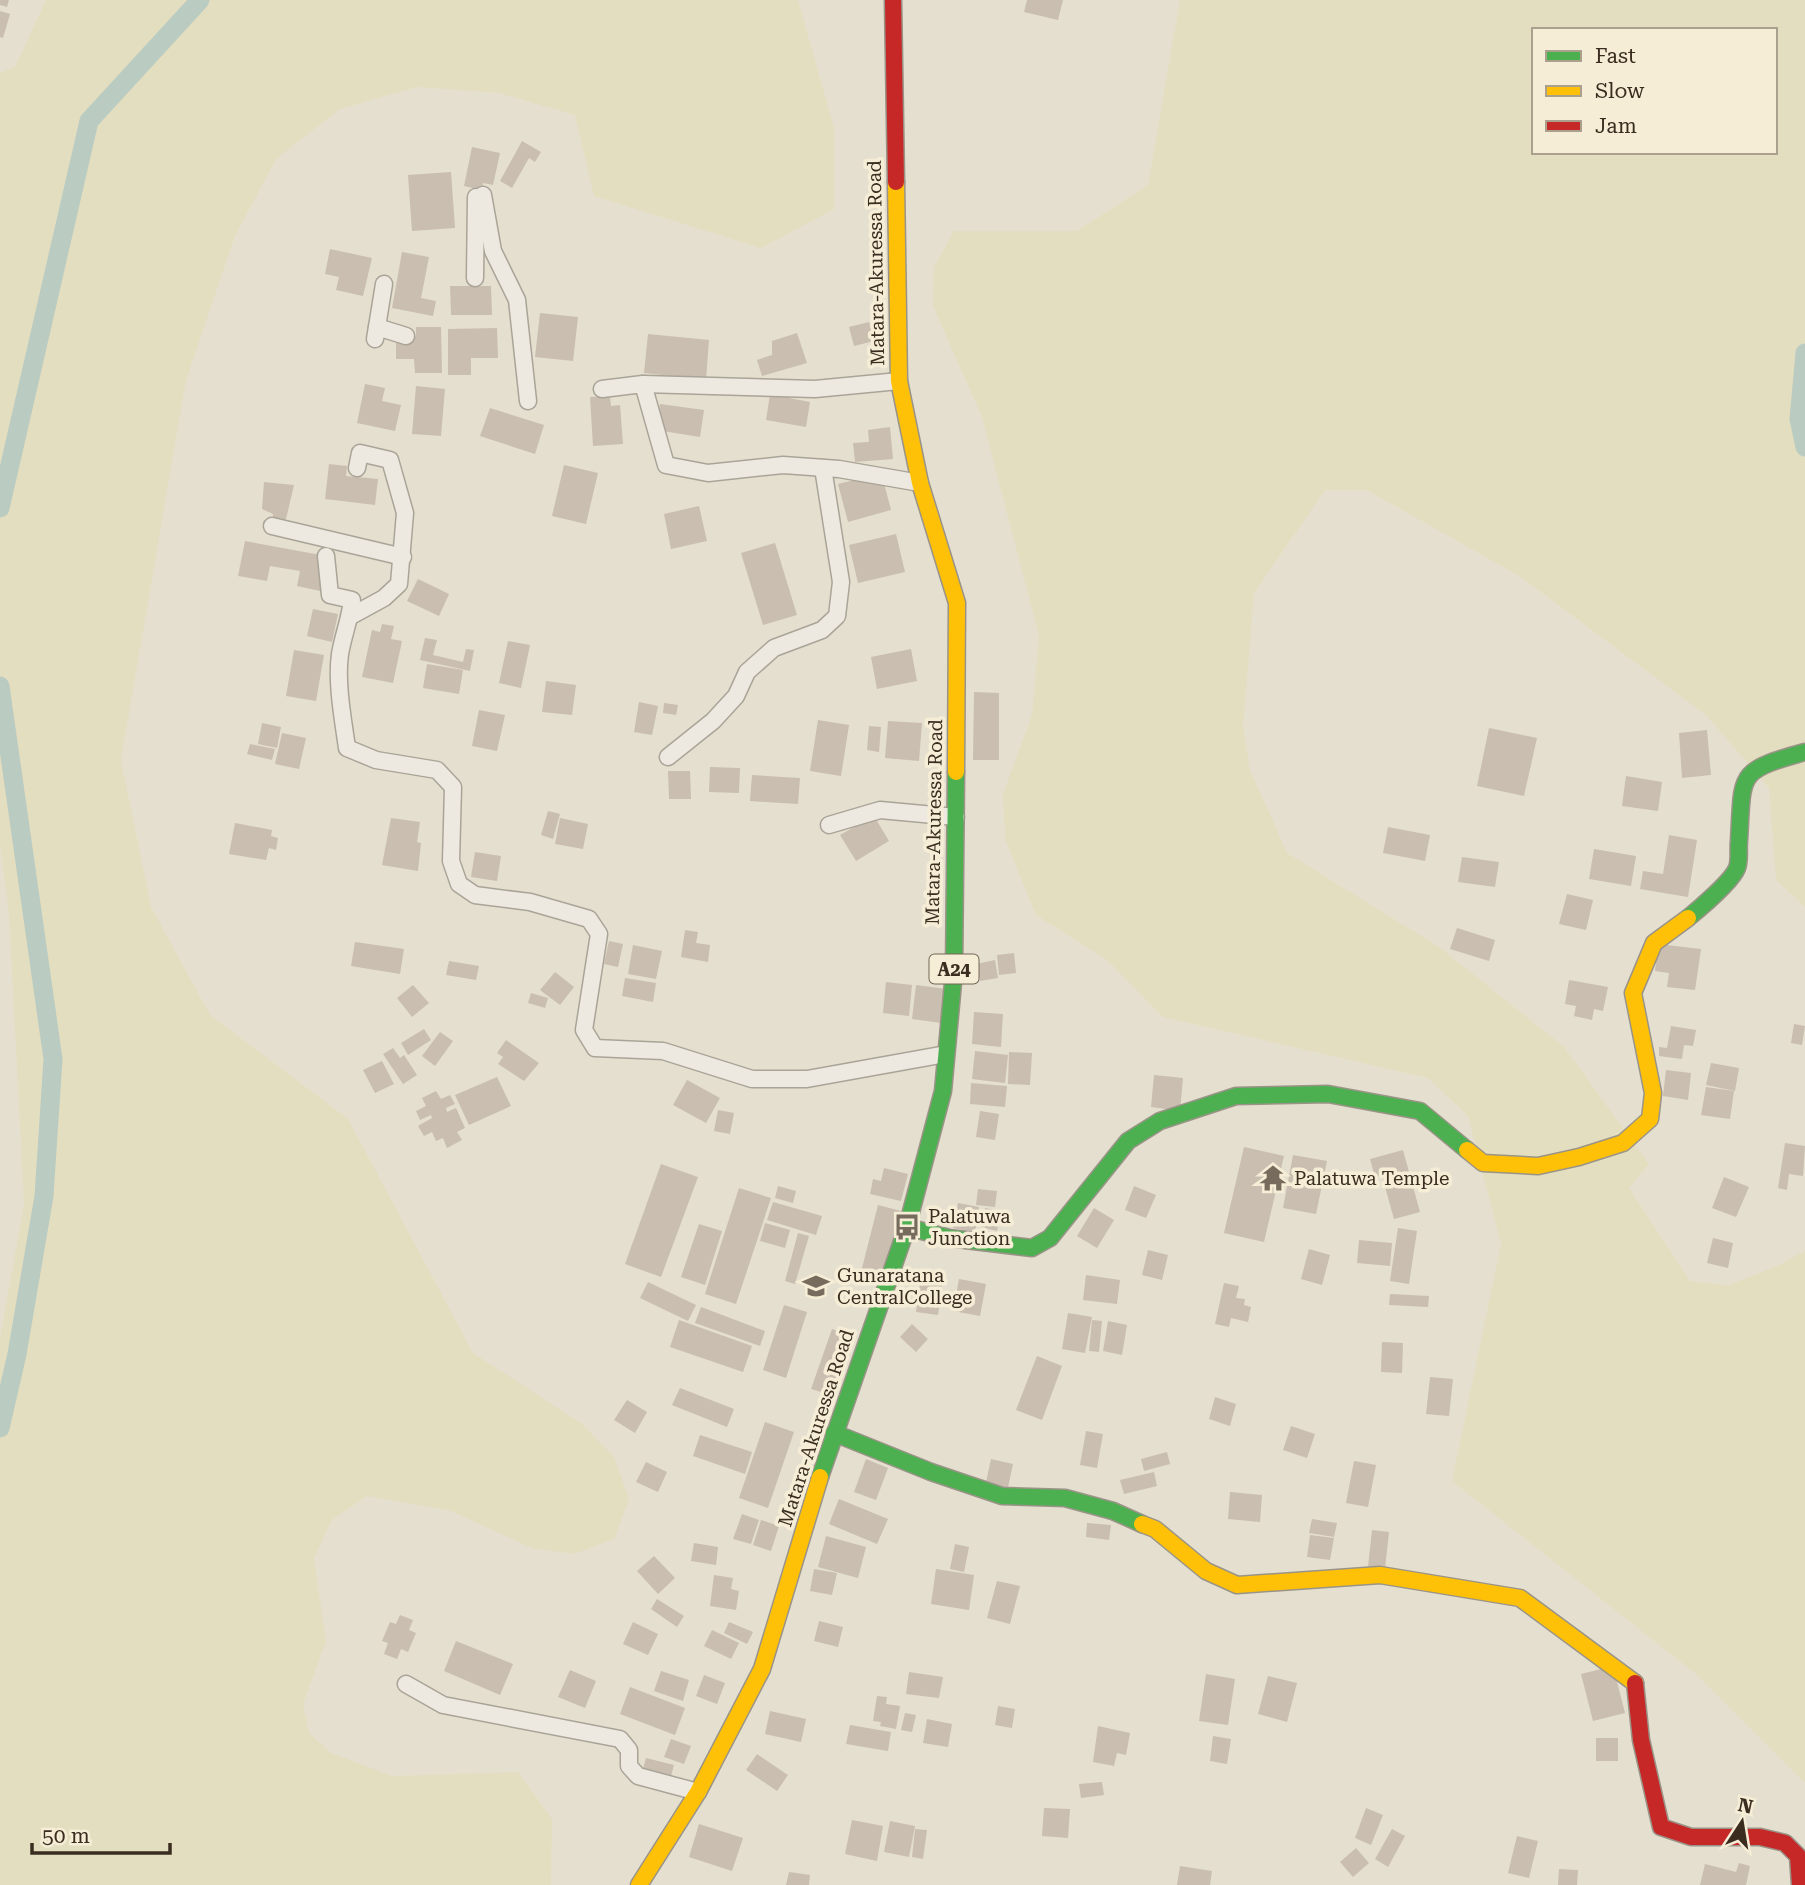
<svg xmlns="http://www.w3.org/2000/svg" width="1805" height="1885" font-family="'Roboto Serif',serif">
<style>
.farmland{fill:#e4dec0;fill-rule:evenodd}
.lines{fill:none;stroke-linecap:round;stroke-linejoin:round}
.canal{stroke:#bacbc1;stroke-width:19}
.building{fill:#c9beb0}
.street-casing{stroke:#aaa498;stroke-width:19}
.fast-casing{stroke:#9a9488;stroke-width:19}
.slow-casing{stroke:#9a9488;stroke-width:19}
.jam-casing{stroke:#9a9488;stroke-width:19}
.street{stroke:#ede9e1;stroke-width:16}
.fast{stroke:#4caf50;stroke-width:16}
.slow{stroke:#ffc107;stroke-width:16}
.jam{stroke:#c62828;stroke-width:16}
.labels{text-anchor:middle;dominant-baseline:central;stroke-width:7;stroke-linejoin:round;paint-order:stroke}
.shield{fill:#f5edd6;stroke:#726757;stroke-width:2}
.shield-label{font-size:18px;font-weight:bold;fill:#3a2d20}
.street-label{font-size:19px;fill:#3a2d20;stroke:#f5edd6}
.poi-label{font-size:19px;fill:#3a2d20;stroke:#f5edd6;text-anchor:start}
</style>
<rect width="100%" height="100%" fill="#e5dfcf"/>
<g class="farmland">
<polygon points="46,0 798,0 834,128 834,209 761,248 594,196 575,115 499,93 417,87 340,109 276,159 235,236 186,380 121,760 151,907 210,1015 348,1119 473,1353 582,1424 614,1457 629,1499 614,1539 574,1554 532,1548 451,1511 367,1496 332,1520 314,1558 326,1641 303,1704 309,1733 331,1753 392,1776 518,1772 552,1819 551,1885 0,1885 0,1338 24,1205 9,914 0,846 0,73 15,67"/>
<path d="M1180,0H1805V907L1776,880L1769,788L1707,716L1521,577L1367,490H1325L1254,593L1243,727L1250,770L1287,853L1439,947L1564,1047L1649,1164L1629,1188L1690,1281L1728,1285L1775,1267L1805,1251V1783L1696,1674L1452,1481L1501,1244L1468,1116L1428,1078L1163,1017L1107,960L1036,915L1005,839L1003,794L1032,715L1039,636L982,417L933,306L934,267L954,231H1077L1148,185ZM1534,30H1775V152H1534Z"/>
</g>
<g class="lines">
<g class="canal">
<polyline points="1805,353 1799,419 1805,447"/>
<polyline points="0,508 89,121 200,0"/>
<polyline points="0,686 53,1059 44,1196 17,1354 0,1428"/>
</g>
</g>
<g class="building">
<polygon points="0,0 9,0 7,7 0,5"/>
<polygon points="1027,0 1063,0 1058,20 1024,12"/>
<polygon points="0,11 10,14 3,38 0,37"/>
<polygon points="522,141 541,152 535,162 529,158 512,188 500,181"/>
<polygon points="472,147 500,153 493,185 483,183 482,190 464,186"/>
<polygon points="451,172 455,228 412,231 408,175"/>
<polygon points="330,249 372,258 363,296 336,290 339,277 325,274"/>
<polygon points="402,252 429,257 421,298 436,301 433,316 392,308"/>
<polygon points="450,286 491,286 492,315 451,315"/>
<polygon points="540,313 578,317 573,361 535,357"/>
<polygon points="869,322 874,341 854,346 849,327"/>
<polygon points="416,327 441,327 442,373 415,373 414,359 396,359 396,336 416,336"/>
<polygon points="497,328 498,358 471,358 471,375 448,375 448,329"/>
<polygon points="797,333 807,363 762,376 757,360 772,355 772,341"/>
<polygon points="648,334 709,340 706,380 644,373"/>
<polygon points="365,384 385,388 382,401 401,405 395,431 357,423"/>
<polygon points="416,386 445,389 441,436 412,434"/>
<polygon points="771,388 787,391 789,398 810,402 806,427 766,420"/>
<polygon points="610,396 611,406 620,405 623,444 593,446 590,397"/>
<polygon points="660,404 704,410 700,437 656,430"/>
<polygon points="490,408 544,425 535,454 480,436"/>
<polygon points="890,427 893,459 855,462 853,443 869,442 868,430"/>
<polygon points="329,464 347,466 346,476 378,479 375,505 325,499"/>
<polygon points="564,465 598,473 586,524 552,516"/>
<polygon points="867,477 883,479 891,510 848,522 838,484"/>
<polygon points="264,482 294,485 286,519 272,526 273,514 262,509"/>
<polygon points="699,506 707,541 671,549 664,514"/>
<polygon points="896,534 905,572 858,583 849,545"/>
<polygon points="245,541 326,556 320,591 297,586 300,571 270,566 267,581 238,576"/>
<polygon points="775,543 797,615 763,625 741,553"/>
<polygon points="418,579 449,594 439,616 407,601"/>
<polygon points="313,609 338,614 332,642 307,636"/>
<polygon points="382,624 394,626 391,639 402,641 393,683 362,677 372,630 380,632"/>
<polygon points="425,638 437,640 433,655 463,662 466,649 474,650 470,671 420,660"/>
<polygon points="508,641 530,645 521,688 499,683"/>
<polygon points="911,649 917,681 877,689 871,657"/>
<polygon points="294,650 324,655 316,701 286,696"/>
<polygon points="427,664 463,670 459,694 423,688"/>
<polygon points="546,681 576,685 572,715 542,712"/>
<polygon points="974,692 999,693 999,760 973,760"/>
<polygon points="639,702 658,706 652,735 634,732"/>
<polygon points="664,703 678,705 676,715 663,713"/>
<polygon points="479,710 505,715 497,751 472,746"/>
<polygon points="818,720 849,725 841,776 810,771"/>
<polygon points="888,721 922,723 919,761 885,758"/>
<polygon points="262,723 281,727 277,748 258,744"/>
<polygon points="869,726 881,727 879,752 867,750"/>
<polygon points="1489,728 1537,738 1524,796 1477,786"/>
<polygon points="1707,730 1711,775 1682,778 1679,733"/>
<polygon points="282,733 306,738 299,769 275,764"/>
<polygon points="250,744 275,749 272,760 247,754"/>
<polygon points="710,767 740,768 739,793 709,792"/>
<polygon points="668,771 690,771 691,799 669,799"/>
<polygon points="752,775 800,778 798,804 750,801"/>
<polygon points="1626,776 1662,782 1658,811 1622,806"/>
<polygon points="548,811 560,814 553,839 541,835"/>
<polygon points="874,816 889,841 856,861 840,835"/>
<polygon points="391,818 420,822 417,842 421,843 418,871 382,865"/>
<polygon points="560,818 588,824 583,849 555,844"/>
<polygon points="235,823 272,830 271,836 278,838 276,850 269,848 266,860 229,854"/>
<polygon points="1388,827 1430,835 1425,861 1383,853"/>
<polygon points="1669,835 1697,840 1688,897 1640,889 1643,871 1663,874"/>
<polygon points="1594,849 1636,856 1631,886 1589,879"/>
<polygon points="475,852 501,856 497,881 471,877"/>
<polygon points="1462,857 1499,862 1495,887 1458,882"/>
<polygon points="1567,894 1593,900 1586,930 1559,924"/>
<polygon points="1457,928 1495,940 1489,961 1450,949"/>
<polygon points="685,930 698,932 696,943 710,945 708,962 681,957"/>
<polygon points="609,941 623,944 618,967 604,964"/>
<polygon points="355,942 404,949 400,974 351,966"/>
<polygon points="1658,944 1701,949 1695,990 1667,987 1669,973 1655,971"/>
<polygon points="633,945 662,951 656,979 628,974"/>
<polygon points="1014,953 1016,973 999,975 997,955"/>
<polygon points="995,960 998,978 980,981 976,964"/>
<polygon points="449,961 479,966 476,980 446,975"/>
<polygon points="555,972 574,987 560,1005 540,990"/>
<polygon points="625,978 656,983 653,1002 622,996"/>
<polygon points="1569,980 1608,987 1603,1011 1594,1009 1592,1020 1574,1016 1576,1006 1565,1004"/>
<polygon points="886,982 912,985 909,1016 883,1013"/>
<polygon points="413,985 429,1003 412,1017 397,998"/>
<polygon points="916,985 946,989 941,1023 912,1019"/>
<polygon points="531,993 548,998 545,1008 528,1003"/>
<polygon points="974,1012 1003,1014 1001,1047 972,1044"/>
<polygon points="1794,1024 1805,1026 1802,1045 1791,1043"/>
<polygon points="1671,1026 1696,1030 1693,1046 1684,1045 1682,1059 1659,1056 1659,1047 1667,1048"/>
<polygon points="424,1029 431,1040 408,1055 401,1043"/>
<polygon points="440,1032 453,1041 435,1066 422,1056"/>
<polygon points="506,1040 539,1063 524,1081 498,1064 503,1057 497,1053"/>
<polygon points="393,1048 400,1058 404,1055 417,1075 403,1084 383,1054"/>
<polygon points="975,1051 1008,1055 1005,1083 972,1079"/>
<polygon points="1009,1052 1032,1053 1030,1085 1008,1084"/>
<polygon points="382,1061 394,1084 375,1093 363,1070"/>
<polygon points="1711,1063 1739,1068 1735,1091 1706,1085"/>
<polygon points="1666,1070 1691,1073 1688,1100 1663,1096"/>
<polygon points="1154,1075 1183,1078 1180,1111 1151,1107"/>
<polygon points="497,1077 511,1106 469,1125 455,1095"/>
<polygon points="687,1080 720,1098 706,1123 673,1105"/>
<polygon points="971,1083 1007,1086 1005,1107 970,1104"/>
<polygon points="1706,1087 1734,1091 1730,1119 1701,1115"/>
<polygon points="436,1091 441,1099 450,1095 455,1104 446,1108 447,1112 456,1108 465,1128 457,1132 462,1140 447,1148 443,1138 436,1141 432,1132 424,1136 418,1126 432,1118 431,1115 420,1120 416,1111 426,1106 422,1098"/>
<polygon points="718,1110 734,1113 730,1134 714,1131"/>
<polygon points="980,1111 999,1114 995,1140 976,1137"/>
<polygon points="1785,1143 1805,1146 1803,1176 1789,1174 1787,1190 1778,1188"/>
<polygon points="1244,1147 1284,1156 1264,1242 1224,1233"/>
<polygon points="1403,1150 1420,1212 1394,1219 1382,1176 1375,1177 1370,1159"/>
<polygon points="1293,1155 1327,1161 1316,1214 1283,1208"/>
<polygon points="661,1164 698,1177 661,1277 625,1264"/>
<polygon points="884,1168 908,1174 901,1201 870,1194 873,1179 881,1181"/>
<polygon points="1724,1177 1749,1187 1736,1217 1712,1208"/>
<polygon points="778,1186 796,1191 793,1203 775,1198"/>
<polygon points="1134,1186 1156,1195 1146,1218 1125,1210"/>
<polygon points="739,1188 771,1198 736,1304 705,1294"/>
<polygon points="978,1189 997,1191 995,1207 976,1205"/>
<polygon points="773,1202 822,1216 816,1235 767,1220"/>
<polygon points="958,1203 979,1207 975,1232 953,1228"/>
<polygon points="878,1205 901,1211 883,1282 860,1276"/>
<polygon points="985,1208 1001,1211 997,1231 981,1227"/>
<polygon points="1094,1208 1114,1220 1097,1248 1077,1236"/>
<polygon points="765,1223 790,1230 785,1248 760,1241"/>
<polygon points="699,1224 722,1231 705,1285 681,1277"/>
<polygon points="1398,1228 1417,1231 1409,1284 1390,1281"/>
<polygon points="798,1233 809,1236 795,1284 785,1281"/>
<polygon points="1713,1238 1733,1243 1728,1268 1707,1263"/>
<polygon points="1359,1240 1392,1243 1390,1266 1357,1263"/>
<polygon points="1309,1249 1330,1255 1322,1285 1301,1279"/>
<polygon points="1148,1250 1168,1255 1162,1280 1142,1275"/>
<polygon points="921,1274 943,1277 938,1315 916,1312"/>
<polygon points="1086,1275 1120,1280 1117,1304 1083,1300"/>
<polygon points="959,1279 986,1284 980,1316 953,1311"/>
<polygon points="648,1282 696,1305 688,1321 640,1298"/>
<polygon points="1224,1283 1239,1286 1236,1298 1245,1299 1244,1305 1251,1307 1248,1322 1231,1318 1229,1327 1215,1324"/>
<polygon points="1390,1294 1429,1296 1428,1307 1389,1305"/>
<polygon points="784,1305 807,1312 786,1378 763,1370"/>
<polygon points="701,1307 765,1331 760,1346 695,1323"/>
<polygon points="1068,1313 1092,1317 1085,1353 1062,1349"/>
<polygon points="679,1320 752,1346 743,1372 670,1347"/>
<polygon points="1092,1320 1102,1321 1099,1352 1089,1351"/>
<polygon points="1108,1321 1127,1325 1122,1355 1103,1351"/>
<polygon points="912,1324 928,1339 916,1352 900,1337"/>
<polygon points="832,1329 851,1336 831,1395 811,1389"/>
<polygon points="1382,1342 1403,1343 1402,1373 1381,1372"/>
<polygon points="1037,1356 1062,1366 1042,1420 1016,1410"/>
<polygon points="1430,1377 1453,1379 1449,1416 1426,1414"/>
<polygon points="680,1388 734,1409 727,1427 672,1405"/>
<polygon points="1215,1397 1236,1404 1230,1426 1209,1419"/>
<polygon points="627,1400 647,1412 635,1433 614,1420"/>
<polygon points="765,1422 794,1432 768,1508 739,1498"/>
<polygon points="1291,1426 1315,1434 1307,1458 1283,1450"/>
<polygon points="1086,1431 1103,1434 1097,1468 1080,1465"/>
<polygon points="700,1435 752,1452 745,1474 693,1456"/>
<polygon points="1167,1452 1170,1464 1144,1471 1141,1459"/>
<polygon points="866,1459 888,1468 876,1500 854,1492"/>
<polygon points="991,1459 1013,1464 1007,1492 985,1487"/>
<polygon points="1354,1461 1376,1465 1368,1507 1346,1503"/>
<polygon points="646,1462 667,1472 658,1492 636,1482"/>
<polygon points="1154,1472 1157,1486 1124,1494 1120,1480"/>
<polygon points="1230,1492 1262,1495 1260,1522 1228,1519"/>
<polygon points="839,1499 888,1519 877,1544 829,1524"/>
<polygon points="742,1514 759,1520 751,1544 733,1539"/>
<polygon points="1312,1519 1337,1523 1334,1537 1309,1533"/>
<polygon points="761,1520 779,1526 771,1551 753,1545"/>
<polygon points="1087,1523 1111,1525 1109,1540 1086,1537"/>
<polygon points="1372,1530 1389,1532 1385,1569 1368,1567"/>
<polygon points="1310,1535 1334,1538 1330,1560 1307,1557"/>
<polygon points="826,1536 866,1547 858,1578 818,1567"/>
<polygon points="694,1543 718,1547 716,1565 691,1561"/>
<polygon points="955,1544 969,1547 964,1572 950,1569"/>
<polygon points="654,1556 675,1578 658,1594 637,1571"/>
<polygon points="814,1569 837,1573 832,1595 810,1591"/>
<polygon points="936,1569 974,1575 969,1610 931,1604"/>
<polygon points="714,1575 733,1578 731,1589 739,1591 736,1610 710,1606"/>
<polygon points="997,1581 1020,1586 1010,1624 987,1618"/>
<polygon points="657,1599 684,1616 677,1627 651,1609"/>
<polygon points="400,1615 413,1620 409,1630 416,1633 408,1652 401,1649 397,1659 384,1654 388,1643 382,1641 390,1622 396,1624"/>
<polygon points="819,1621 843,1627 838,1647 814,1641"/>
<polygon points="633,1622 658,1634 648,1655 623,1644"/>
<polygon points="729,1622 753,1632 747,1644 724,1633"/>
<polygon points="712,1630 739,1643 731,1659 704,1646"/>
<polygon points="456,1641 513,1664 500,1695 444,1671"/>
<polygon points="1613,1666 1625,1713 1593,1721 1581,1674"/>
<polygon points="570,1670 596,1681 585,1708 558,1697"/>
<polygon points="661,1671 689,1680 683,1701 654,1691"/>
<polygon points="909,1672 943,1677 939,1698 906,1694"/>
<polygon points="1206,1674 1235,1679 1228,1725 1199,1721"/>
<polygon points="704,1675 725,1683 717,1704 696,1696"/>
<polygon points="1268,1676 1297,1683 1287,1722 1258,1714"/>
<polygon points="630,1687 685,1708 675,1735 620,1714"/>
<polygon points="877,1696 887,1697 886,1704 900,1706 896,1729 880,1726 881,1722 873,1721"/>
<polygon points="998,1706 1015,1709 1012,1728 995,1725"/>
<polygon points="770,1711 806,1719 801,1742 765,1734"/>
<polygon points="905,1713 916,1715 912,1732 901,1730"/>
<polygon points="927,1719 952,1724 948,1747 923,1743"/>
<polygon points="850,1725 891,1732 888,1751 846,1744"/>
<polygon points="1098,1726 1130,1733 1126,1755 1117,1753 1114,1766 1093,1762"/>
<polygon points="1213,1736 1231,1739 1227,1764 1210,1761"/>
<rect x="1596" y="1738" width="22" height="23"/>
<polygon points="671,1739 691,1746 684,1764 664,1757"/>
<polygon points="757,1754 788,1775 777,1791 746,1770"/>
<polygon points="646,1758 674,1765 670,1780 642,1772"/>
<polygon points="1102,1782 1104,1795 1081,1798 1079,1784"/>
<polygon points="1044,1808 1070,1809 1068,1838 1042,1836"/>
<polygon points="1366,1808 1383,1815 1371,1845 1355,1838"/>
<polygon points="852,1820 883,1826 877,1861 845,1854"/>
<polygon points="890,1821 915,1826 909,1857 884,1852"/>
<polygon points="699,1824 743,1838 732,1871 689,1857"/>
<polygon points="915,1829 927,1830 923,1859 912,1857"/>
<polygon points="1392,1829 1405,1836 1388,1867 1375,1859"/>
<polygon points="1517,1836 1538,1841 1529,1878 1508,1873"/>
<polygon points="1356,1848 1369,1863 1353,1877 1340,1862"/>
<polygon points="1739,1863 1750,1866 1746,1885 1700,1885 1705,1864 1736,1872"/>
<polygon points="1180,1866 1212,1871 1210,1885 1177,1885"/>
<polygon points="1559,1869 1578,1870 1577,1885 1558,1885"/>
<polygon points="789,1872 810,1875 809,1885 786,1885"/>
</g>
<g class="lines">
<g class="street-casing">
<g id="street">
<polyline points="483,195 493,251 517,300 528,401"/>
<polyline points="475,278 476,197"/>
<polyline points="377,327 406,336"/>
<polyline points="375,339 384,284"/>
<polyline points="643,384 815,389 899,381"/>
<polyline points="602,389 643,384 666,465 708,473 783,465 839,469 920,483"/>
<polyline points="272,526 403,557"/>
<path d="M326,556L330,595L352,600C350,619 343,636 340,654C336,683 343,719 347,748L376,760L437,770L453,787L451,861L459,884L475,895L530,902L589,919L599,934L584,1030L595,1048L663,1051L752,1079H807L946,1054"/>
<polyline points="351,616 384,598 399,584 405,513 390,460 360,453 357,468"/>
<polyline points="668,757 713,721 736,696 747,672 774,648 822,630 837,616 841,582 823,468"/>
<polyline points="829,825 880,810 956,817"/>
<polyline points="406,1684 443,1705 620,1739 629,1750 629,1766 638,1776 698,1792"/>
</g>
</g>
<g class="fast-casing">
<g id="fast">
<path d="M1688,918C1699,909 1732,881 1737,868C1740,861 1738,849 1739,841C1743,773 1736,771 1805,752"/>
<polyline points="907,1227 949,1238 1032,1248 1050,1238 1128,1141 1160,1121 1236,1096 1328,1094 1420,1111 1467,1150"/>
<polyline points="834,1433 931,1472 1002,1496 1065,1498 1113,1511 1142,1524"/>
<polyline points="820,1477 907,1227 943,1091 954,972 956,772"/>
</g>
</g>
<g class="slow-casing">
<g id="slow">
<polyline points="896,182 899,381 920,483 957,603 956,772"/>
<polyline points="1467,1150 1483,1163 1538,1166 1579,1157 1623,1143 1650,1119 1653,1093 1633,993 1654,943 1688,918"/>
<polyline points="1142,1524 1155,1529 1206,1571 1237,1585 1380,1575 1520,1598 1635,1683"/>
<polyline points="639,1885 698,1792 762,1669 820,1477"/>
</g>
</g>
<g class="jam-casing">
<g id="jam">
<polyline points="893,0 896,182"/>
<polyline points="1635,1683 1641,1740 1661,1827 1691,1837 1760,1837 1785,1843 1798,1856 1800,1885"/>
</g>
</g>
<use href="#street" class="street"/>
<use href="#fast" class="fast"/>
<use href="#slow" class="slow"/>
<use href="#jam" class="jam"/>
</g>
<defs>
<g id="temple-bare" transform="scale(2.1)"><path d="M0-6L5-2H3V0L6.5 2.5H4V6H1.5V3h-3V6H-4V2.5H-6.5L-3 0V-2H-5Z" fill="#766b5d" stroke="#f5edd6" stroke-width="2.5" paint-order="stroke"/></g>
<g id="bus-bare" transform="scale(2.1)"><path d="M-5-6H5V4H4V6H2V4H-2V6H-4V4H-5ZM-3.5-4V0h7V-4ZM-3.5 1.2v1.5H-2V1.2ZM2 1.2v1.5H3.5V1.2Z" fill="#766b5d" stroke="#f5edd6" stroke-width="2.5" paint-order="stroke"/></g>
<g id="school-bare" transform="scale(2.1)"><path d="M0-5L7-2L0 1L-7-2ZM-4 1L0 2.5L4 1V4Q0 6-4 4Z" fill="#766b5d" stroke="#f5edd6" stroke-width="2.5" paint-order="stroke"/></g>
</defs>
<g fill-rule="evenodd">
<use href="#temple-bare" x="1273" y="1178"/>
<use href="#bus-bare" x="907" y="1227"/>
<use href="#school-bare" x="816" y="1286"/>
</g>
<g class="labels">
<rect class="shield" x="929.5" y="954.5" width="49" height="29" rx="5"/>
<g class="shield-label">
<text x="954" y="969">A24</text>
</g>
<g class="street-label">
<text transform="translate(876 263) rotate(-91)">Matara-Akuressa Road</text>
<text transform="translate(934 822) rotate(-89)">Matara-Akuressa Road</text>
<text transform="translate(816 1428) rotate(-72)">Matara-Akuressa Road</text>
</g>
<g class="poi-label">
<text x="1294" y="1178">Palatuwa Temple</text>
<text x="928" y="1216">Palatuwa<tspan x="928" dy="22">Junction</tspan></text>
<text x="837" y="1275">Gunaratana<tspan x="837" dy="22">CentralCollege</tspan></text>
</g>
</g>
<rect x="1532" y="28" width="245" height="126" fill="#f5edd6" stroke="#aaa08d" stroke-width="2"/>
<rect x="1546" y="51" width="35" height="10" fill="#4caf50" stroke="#aaa08d" stroke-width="2"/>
<text x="1595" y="63" font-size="21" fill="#3a2d20">Fast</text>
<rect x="1546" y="86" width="35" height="10" fill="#ffc107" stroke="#aaa08d" stroke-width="2"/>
<text x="1595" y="98" font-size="21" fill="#3a2d20">Slow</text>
<rect x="1546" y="121" width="35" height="10" fill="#c62828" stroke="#aaa08d" stroke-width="2"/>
<text x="1595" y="133" font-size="21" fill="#3a2d20">Jam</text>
<g transform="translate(1742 1822) rotate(12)" stroke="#f5edd6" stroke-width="5" paint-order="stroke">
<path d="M0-5L12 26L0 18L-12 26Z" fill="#3a2d20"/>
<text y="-10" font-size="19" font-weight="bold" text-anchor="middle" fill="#3a2d20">N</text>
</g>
<path d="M32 1843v10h138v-10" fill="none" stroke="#3a2d20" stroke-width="3.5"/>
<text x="42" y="1843" font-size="21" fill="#3a2d20" stroke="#f5edd6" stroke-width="5" paint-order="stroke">50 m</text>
</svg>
